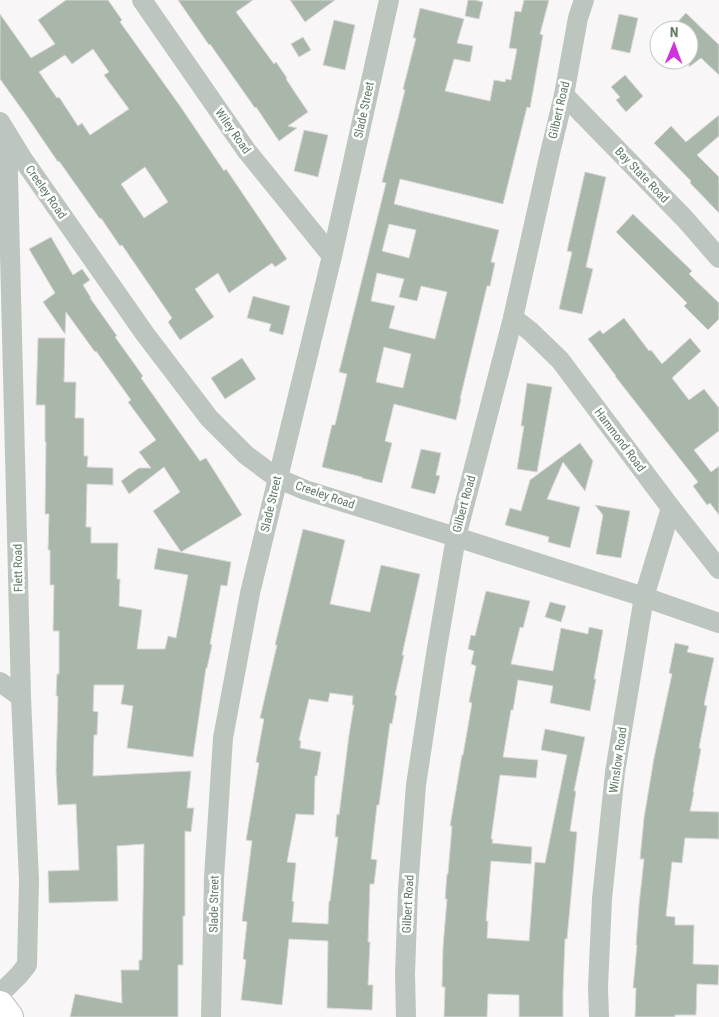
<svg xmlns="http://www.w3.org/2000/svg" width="719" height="1017" font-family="'Roboto Condensed',sans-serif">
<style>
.building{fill:#a9b7ab;stroke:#dad8d9;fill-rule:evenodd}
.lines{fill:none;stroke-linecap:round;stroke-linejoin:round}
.primary-casing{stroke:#b1bab2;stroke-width:30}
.street{stroke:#bdc6be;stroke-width:20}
.primary{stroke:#fff;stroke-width:28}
.labels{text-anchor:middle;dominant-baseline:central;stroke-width:5;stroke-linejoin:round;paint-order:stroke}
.street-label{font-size:12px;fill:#607a64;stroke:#fff}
</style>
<rect width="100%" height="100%" fill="#f9f6f7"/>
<g class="building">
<path d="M66,0H108L122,20L120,22L180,106L224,171L226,169L287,259L275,267L272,263L229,293L218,273L195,289L214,317L180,340L168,322L172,318L122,245L120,246L101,218L100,219L59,161L58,162L28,118L0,79V14L31,58L55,44L38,20ZM93,49L109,72L104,75L129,109L90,135L82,123L78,126L59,97L57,98L39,72L65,55L72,64ZM145,167L168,202L144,218L121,184Z"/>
<polygon points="178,0 253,0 236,12 274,64 276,62 287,78 286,79 308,112 288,126 297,128 279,141 256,107 255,108 210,44 209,45"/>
<polygon points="290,0 335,0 305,22"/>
<polygon points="468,0 475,0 483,2 479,19 465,16"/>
<path d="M524,0H549L540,34L543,35L530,108L527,107L503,204L400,179L394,204L499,230L491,262L495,263L490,286H487L460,399H461L456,420L394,404L385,441L392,443L382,483L362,478V477L322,467L332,425H335L347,374L339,372L386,183L382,182L405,90L403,89L416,38H413L420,8L464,19L457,43L473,46L470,62L454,59L445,91L490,101L494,80L505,82L506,79L511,80L517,49L509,48L515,11L521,12ZM389,224L416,230L409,258L382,251ZM377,273L404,279L399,297L417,301L421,286L447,292L435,339L389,328L395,306L371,301ZM384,347L411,354L403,388L376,382Z"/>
<polygon points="686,13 719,45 719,75 701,58 689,67 689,30 670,30"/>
<polygon points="619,14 638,18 630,53 611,49"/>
<polygon points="334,20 355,25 345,70 323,65"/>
<polygon points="303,37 311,50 299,57 291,44"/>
<polygon points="625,75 643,96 626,112 616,100 620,97 611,87"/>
<polygon points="719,115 719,136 697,155 719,177 719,213 690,183 691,181 654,143 671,126 686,142"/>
<polygon points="304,130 328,135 318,177 294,171"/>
<polygon points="585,172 606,177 586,267 593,269 582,314 559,309 572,252 567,251"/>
<polygon points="633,214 692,271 689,274 719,303 719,319 708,330 684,306 687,303 616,232"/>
<polygon points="51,237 73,275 82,269 90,280 83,285 91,298 90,298 117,336 115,337 143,376 141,378 200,461 206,458 242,515 181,552 153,511 180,492 164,467 129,494 121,481 139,468 151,468 139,452 156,440 128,402 131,400 96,351 95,352 66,312 65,334 43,302 55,293 29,249"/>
<polygon points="253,296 290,306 283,335 269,331 271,324 247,318"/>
<polygon points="624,318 649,351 651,350 662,364 690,338 701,351 672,378 689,400 704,389 719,408 719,431 694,450 711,472 719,466 719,515 710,503 707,505 693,486 698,482 615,376 616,376 588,339 600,330 603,334"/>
<polygon points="38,338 65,338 64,382 76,382 75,418 84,418 84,456 88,456 87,467 113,468 113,485 87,484 86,527 91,527 91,543 118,543 117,579 120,579 119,606 142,610 137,649 165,649 168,636 176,638 188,575 154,569 158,548 231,562 227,586 221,585 210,644 212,645 207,668 206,668 193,757 127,748 133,706 121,704 124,685 94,685 93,711 98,712 97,735 94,735 93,776 191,771 187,808 194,808 191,832 185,831 185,916 183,916 183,965 178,965 178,1017 70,1017 75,994 122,1003 121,970 139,970 139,960 142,960 144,844 117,846 118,901 49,903 48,871 79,870 76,804 58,805 56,771 58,696 56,696 57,674 59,674 59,631 53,631 54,585 50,585 50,550 48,550 49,514 45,514 46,442 45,442 45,405 36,405"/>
<polygon points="242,358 256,379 225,399 211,378"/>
<polygon points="527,383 552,387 537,472 517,469 524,426 521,426"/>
<polygon points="580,443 593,461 585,491 563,462 547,499 580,507 570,548 548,542 549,537 505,525 510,508 521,511 530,480"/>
<polygon points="421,449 441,453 436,475 440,476 435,494 411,488"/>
<polygon points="595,505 630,511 621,558 596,554 603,515"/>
<path d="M303,529L345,540L330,604L370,612L381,565L420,574L402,655H404L395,695L397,696L392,724L390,723L379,805H377L371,859L377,860L374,884H370L368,942H370L368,985H373L372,1010L327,1008L328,941L289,939L282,1005L241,1000L246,960L243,959L247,922L242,921L252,841L246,840L259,763L256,762L264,719L260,718L277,645H275ZM330,693L353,696L352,705H354L349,735L339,815L337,814L335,837H338L330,901H329L328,924L292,922L294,902L292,901L296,863L287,862L296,814L314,815L315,776H317L321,752L300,748L301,741L299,740L309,699L328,702Z"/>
<polygon points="486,591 530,601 523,628 520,627 511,664 553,671 561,628 588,634 589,627 603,630 594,679 596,679 590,711 550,703 553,686 518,680 513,710 511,710 503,757 538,760 536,778 500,775 491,839 493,839 492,843 532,847 531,864 491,861 486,921 488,921 487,938 529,941 535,862 545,863 567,755 541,750 545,729 585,737 574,791 576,791 570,831 577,832 567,939 565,939 563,992 563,1017 519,1017 519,995 488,994 487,1017 444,1017 445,987 442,987 443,947 447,899 445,899 447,874 448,874 452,826 450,826 462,755 463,755 472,703 469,702 476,666 471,664 474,651 468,649 471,635 475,636"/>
<polygon points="550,602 566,606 561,622 545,617"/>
<polygon points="675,643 689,646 687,652 714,658 704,705 707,706 699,748 701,749 693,792 694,792 690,811 719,812 719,839 685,838 682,863 672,862 666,916 675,917 675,925 694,925 693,964 719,965 718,985 697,984 696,1015 675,1015 675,1017 635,1017 636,988 633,988 637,945 636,945 639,905 644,859 640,859 644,818 654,758 672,674 669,673"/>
</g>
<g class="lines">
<g class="primary-casing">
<polyline id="primary" points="0,1005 9,1017"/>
</g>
<g class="street">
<polyline points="142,0 246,150 332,256"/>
<polyline points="564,95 685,219 719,258"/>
<polyline points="0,122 22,158 145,334 209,418 246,455 277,478 305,490 456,537 644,597 719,623"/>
<polyline points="513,318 530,331 560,360 671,508 719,569"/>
<polyline points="0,682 21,697"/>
<polyline points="0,994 19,975 27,965 29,881 21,697 7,134"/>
<polyline points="211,1017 214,878 223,738 250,593 332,256 389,0"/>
<polyline points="406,1017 405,974 408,889 416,785 436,654 456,537 513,318 549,157 564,95 578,18 584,0"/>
<polyline points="599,1017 598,987 602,899 615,772 644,597 671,508"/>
</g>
<use href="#primary" class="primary"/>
</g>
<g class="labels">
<g class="street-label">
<text transform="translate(364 110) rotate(-78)">Slade Street</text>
<text transform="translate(559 110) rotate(-77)">Gilbert Road</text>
<text transform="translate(233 131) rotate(55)">Wiley Road</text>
<text transform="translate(642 175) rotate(46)">Bay State Road</text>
<text transform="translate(46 192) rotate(55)">Creeley Road</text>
<text transform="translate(620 440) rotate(53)">Hammond Road</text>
<text transform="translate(325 495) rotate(19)">Creeley Road</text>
<text transform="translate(271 504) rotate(-77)">Slade Street</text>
<text transform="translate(464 504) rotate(-75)">Gilbert Road</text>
<text transform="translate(18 568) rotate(-91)">Flett Road</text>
<text transform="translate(618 760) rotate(-82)">Winslow Road</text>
<text transform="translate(214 904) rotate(-89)">Slade Street</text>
<text transform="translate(408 904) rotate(-87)">Gilbert Road</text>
</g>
</g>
<g transform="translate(674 45) rotate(1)"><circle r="24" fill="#ffffff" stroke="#bfcac1"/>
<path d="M0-4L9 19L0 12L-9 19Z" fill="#d033dc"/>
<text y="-8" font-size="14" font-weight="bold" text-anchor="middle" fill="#607a64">N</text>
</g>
</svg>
